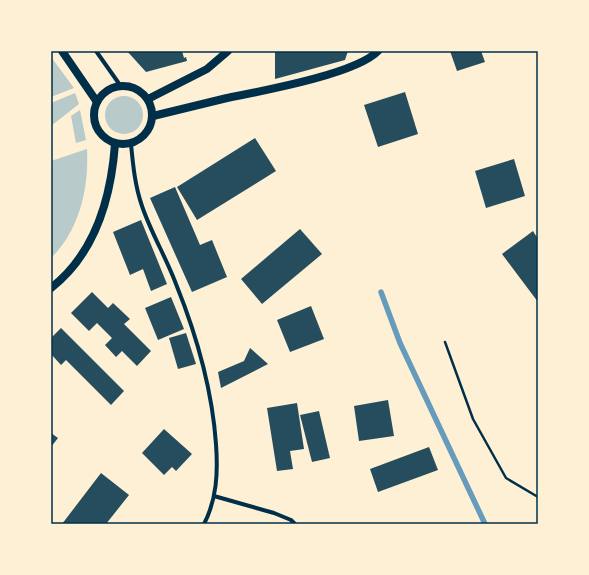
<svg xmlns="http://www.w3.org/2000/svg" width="589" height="575" font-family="Barlow,sans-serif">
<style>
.green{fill:#b9caca}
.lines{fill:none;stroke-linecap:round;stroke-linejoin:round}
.stream{stroke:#669bbc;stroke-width:5.5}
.building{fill:#264d5e}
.path{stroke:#003049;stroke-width:2.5}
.minor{stroke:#003049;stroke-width:4}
.secondary{stroke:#003049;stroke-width:8}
.neatline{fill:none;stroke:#003049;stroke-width:1.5}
</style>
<rect width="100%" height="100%" fill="#fdf0d5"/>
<g class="green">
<polygon points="51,57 74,88 51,97"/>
<polygon points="75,93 79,104 51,126 51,103"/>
<circle cx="124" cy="115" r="19"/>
<polygon points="80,110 86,140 76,143 71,116"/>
<path d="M87,149C89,187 80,230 51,258V161Z"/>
</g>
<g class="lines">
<polyline class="stream" points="381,292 400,343 485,524"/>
</g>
<g class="building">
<polygon points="127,51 182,51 184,58 186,57 187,61 146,72"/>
<polygon points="275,51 348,51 345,60 275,79"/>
<polygon points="450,51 481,51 485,62 457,71"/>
<polygon points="405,92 418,134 378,147 364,105"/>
<polygon points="255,138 276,171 197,220 177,187"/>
<polygon points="514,159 525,196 486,208 475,171"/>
<polygon points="175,187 200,245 212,240 227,277 192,292 150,198"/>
<polygon points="141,220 167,284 151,291 143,269 130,275 113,232"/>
<polygon points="300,229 322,254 262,304 241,279"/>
<polygon points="533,231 538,239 538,302 502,254"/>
<polygon points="92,292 108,308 113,303 130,319 124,324 151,351 137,366 122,351 116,357 105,345 112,338 97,323 89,331 71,313"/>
<polygon points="171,297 184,329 158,340 145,308"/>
<polygon points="311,306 324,339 290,352 277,320"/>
<polygon points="61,328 124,391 111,405 66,360 61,365 51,354 51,338"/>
<polygon points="186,333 196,364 178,369 169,338"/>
<polygon points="250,348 268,364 221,388 218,372 244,361"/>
<polygon points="388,400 394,436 359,441 354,406"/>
<polygon points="297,403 304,449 290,451 293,469 277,471 267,408"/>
<polygon points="319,411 330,458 312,462 300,415"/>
<polygon points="164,429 192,454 176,471 172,467 164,475 142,453"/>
<polygon points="51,433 58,438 51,447"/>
<polygon points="429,447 438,470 378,492 370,469"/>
<polygon points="101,473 129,495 106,524 62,524"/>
</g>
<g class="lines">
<polyline class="path" points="445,342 473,419 506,478 538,497"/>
<g class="minor">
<polyline points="96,51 120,85"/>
<path d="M131,144C133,165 135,186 142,206C151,233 166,257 176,284C197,336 212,388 216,444C218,472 217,499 204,524"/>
<polyline points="214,496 274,513 291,520 295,524"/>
</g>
<g class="secondary">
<polyline points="62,51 97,102"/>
<circle cx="123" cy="115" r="29"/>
<polyline points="148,99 207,69 228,51"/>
<path d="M153,116C178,110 202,104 227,98C262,91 356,74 378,51"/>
<path d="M51,288C96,253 111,198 115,144"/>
</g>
</g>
<rect width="589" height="575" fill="none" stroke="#fdf0d5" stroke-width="104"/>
<rect x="52" y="52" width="485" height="471" class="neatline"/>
</svg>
